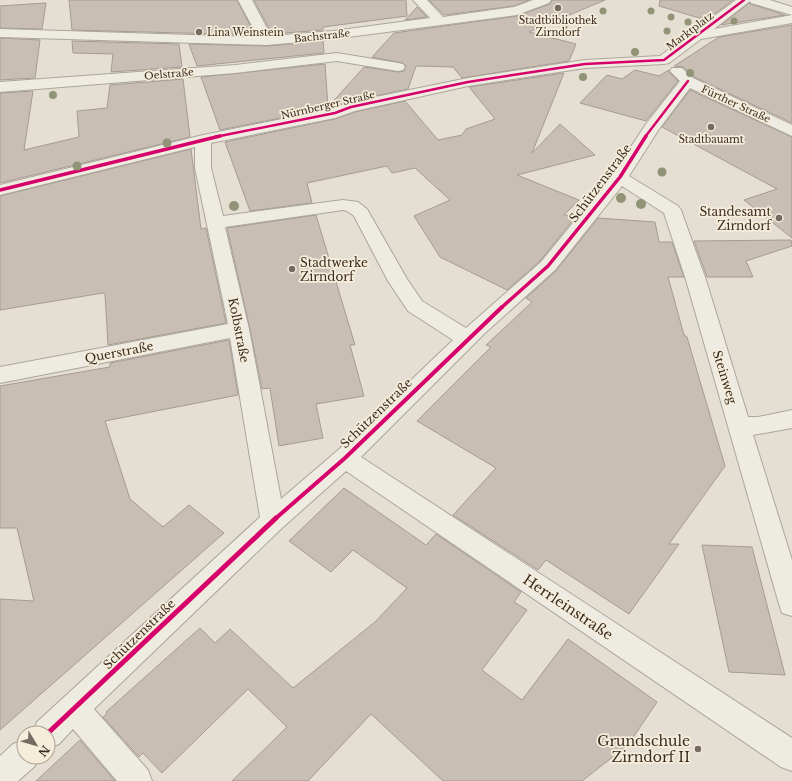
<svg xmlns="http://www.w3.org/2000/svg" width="792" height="781" font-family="'Libre Baskerville',serif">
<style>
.building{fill:#c9beb4;stroke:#a69b91}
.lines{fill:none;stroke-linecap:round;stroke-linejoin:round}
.minor-casing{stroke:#aba59b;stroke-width:2}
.minor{fill:#eeebe3;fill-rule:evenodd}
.cycleway-far3-casing{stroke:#f5ecda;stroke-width:4}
.cycleway-far2-casing{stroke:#f5ecda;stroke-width:5.5}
.cycleway-far1-casing{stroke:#f5ecda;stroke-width:6}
.cycleway-casing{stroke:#f5ecda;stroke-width:8}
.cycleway-far3{stroke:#d6006c;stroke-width:2.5}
.cycleway-far2{stroke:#d6006c;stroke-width:3.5}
.cycleway-far1{stroke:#d6006c;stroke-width:4}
.cycleway{stroke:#d6006c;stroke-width:5}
.tree{fill:#919476}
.poi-dot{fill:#766b60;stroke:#f5ecda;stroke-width:1.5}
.labels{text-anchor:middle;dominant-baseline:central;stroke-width:3.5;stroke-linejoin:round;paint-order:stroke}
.far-poi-label{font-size:10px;fill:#3b2d22;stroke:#f5ecda}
.far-street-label{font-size:10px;fill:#3b2d22;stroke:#f5ecda}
.street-label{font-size:12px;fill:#3b2d22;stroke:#f5ecda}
.poi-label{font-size:12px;fill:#3b2d22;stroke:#f5ecda;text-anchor:end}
.near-street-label{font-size:14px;fill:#3b2d22;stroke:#f5ecda}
.near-poi-label{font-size:14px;fill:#3b2d22;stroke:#f5ecda;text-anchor:end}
</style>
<rect width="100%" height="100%" fill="#e5dfd3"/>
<g class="building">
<polygon points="69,0 237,0 255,35 72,30"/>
<polygon points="254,0 406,0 407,16 323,27 323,30 272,34"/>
<polygon points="429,0 529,0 514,6 444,15"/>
<polygon points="552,0 605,0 529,32 576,44 569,61 462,78 453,67 416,66 408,89 351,101 331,108 220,130 201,77 325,64 328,107 364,67 398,72 404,71 406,66 403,63 372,57 394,33 517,16 550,4"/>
<polygon points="660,0 733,0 706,20 659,6"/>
<polygon points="46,3 42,29 0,28 0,6"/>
<polygon points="749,3 751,4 785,15 721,25"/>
<polygon points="417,7 427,17 405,20"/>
<polygon points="792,25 792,123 694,77 683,67 674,66 719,37"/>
<polygon points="0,38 40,40 35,78 0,80"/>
<polygon points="72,41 179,44 182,67 111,72 113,54 73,53"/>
<polygon points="323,41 324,53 197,66 189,44 267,46"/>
<polygon points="635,70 659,76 669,70 669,72 678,81 646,121 580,103 607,75 622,79"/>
<polygon points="564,73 532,153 560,124 595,155 517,175 579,200 564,215 576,216 540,261 507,290 440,257 414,216 450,200 415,168 392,173 387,166 307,183 312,203 250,211 225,142 335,119 355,112 405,101 438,140 462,135 466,129 495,119 469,87"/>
<polygon points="183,79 190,137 0,183 0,93 33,91 24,150 79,137 77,111 107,108 110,85"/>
<polygon points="690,90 792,137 792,238 744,200 777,189 662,127"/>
<polygon points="191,149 201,229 206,228 226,323 108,345 105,294 103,293 0,310 0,196"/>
<polygon points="316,215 355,345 350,345 364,396 316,404 323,438 279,446 270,388 262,389 250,329 227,228"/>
<polygon points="598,218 655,222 659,242 672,242 684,277 668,277 684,335 687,337 725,466 669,544 679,544 629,614 546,560 538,570 453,515 496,468 417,421 491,347 486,345 532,302 526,298 556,271"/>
<polygon points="791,240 792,246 746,261 753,277 707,277 694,241"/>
<polygon points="229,340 238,395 105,421 130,499 163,527 189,505 224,533 0,730 0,599 34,601 17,528 0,528 0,386 110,367 110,363"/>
<polygon points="344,488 426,545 436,534 521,592 514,602 527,610 482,670 522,700 568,639 657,702 628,745 582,781 443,781 371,714 308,781 232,781 287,727 248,689 162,773 143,753 139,757 103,717 107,714 106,712 200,628 215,643 230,629 293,688 375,622 407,588 353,550 331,572 289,541"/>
<polygon points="702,545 752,547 785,675 729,672"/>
<polygon points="80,740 115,781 36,781"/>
</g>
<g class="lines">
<g class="minor-casing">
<g id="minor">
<polygon points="238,0 252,0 271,36 333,31 430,18 413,0 427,0 443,17 514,7 533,0 551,0 549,3 517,15 333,39 267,45 0,37 0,29 258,37"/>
<path d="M736,0H770L792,7V23L701,39L669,63L664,64L585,68L468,86L355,111L335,118L211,143V168L223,216L343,200L358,202L367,209L407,279L422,301L466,328L541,262L613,174L646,124L680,81L670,71L672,68H682L693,78L792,125V136L690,88L659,129L629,176L678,206L681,210L706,280L748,417H758L792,410V428L753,435L792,560V616L782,613L779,604L686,280L664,213L622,186L555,270L485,333L361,457L792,738V771L781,767L346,471L282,528L94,709L148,770L152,781H117L73,729L59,744L48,748V733H33L37,722L260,517L230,338L0,383V367L228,324L195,168V147L0,195V185L203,135L331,109L351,102L468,78L585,60L660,56ZM750,1L751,3L792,15L714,29ZM343,210L347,211L354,216L388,281L408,311L453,340L337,451L281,499L249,329L225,227Z"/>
<polygon points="337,53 398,63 403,64 405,67 403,70 398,71 337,61 235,73 0,92 0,82 235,65"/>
<polygon points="24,740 24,757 38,757 35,766 18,781 0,781 0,756 13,744"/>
</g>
</g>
<use href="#minor" class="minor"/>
<g class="cycleway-far3-casing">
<g id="cycleway-far3">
<polyline points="215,137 335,113 351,107 468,82 585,64 664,60 744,0"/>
<polyline points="645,137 688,81"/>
</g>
</g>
<g class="cycleway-far2-casing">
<g id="cycleway-far2">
<polyline points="0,190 220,136"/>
<polyline points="501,308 548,266 620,177 646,136"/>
</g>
</g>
<g class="cycleway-far1-casing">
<polyline id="cycleway-far1" points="275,519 345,458 502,307"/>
</g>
<g class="cycleway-casing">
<polyline id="cycleway" points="48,733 276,518"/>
</g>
<use href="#cycleway-far3" class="cycleway-far3"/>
<use href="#cycleway-far2" class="cycleway-far2"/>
<use href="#cycleway-far1" class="cycleway-far1"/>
<use href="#cycleway" class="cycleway"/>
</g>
<g class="tree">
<circle cx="603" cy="11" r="3.5"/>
<circle cx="651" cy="11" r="3.5"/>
<circle cx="671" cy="17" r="3.5"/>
<circle cx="583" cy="20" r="3.5"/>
<circle cx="734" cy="21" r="3.5"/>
<circle cx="688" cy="22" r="3.5"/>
<circle cx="564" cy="28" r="3.5"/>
<circle cx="667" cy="31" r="3.5"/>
<circle cx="635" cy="52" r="4"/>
<circle cx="690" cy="73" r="4"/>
<circle cx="583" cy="77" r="4"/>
<circle cx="53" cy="95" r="4"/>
<circle cx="167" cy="143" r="4.5"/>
<circle cx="77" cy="166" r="4.5"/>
<circle cx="662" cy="172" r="4.5"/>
<circle cx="621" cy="198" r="5"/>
<circle cx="641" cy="204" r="5"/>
<circle cx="234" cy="206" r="5"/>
</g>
<g class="poi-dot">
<circle cx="558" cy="8" r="4"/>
<circle cx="199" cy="32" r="4"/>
<circle cx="711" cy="127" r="4"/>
<circle cx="779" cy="218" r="4"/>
<circle cx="292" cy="269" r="4"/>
<circle cx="698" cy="749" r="4"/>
</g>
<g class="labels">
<g class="far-poi-label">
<text x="558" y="20">Stadtbibliothek<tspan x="558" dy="12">Zirndorf</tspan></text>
<text x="207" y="32" text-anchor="start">Lina Weinstein</text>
<text x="711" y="139">Stadtbauamt</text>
</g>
<g class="far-street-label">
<text transform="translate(690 31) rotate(-37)">Marktplatz</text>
<text transform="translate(322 36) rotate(-6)">Bachstraße</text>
<text transform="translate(169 74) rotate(-5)">Oelstraße</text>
<text transform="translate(736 104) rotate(25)">Fürther Straße</text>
<text transform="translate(328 105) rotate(-13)">Nürnberger Straße</text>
</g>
<g class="street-label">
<text transform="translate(600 183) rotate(-53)">Schützenstraße</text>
<text transform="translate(239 330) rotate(79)">Kolbstraße</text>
<text transform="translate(119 352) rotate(-11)">Querstraße</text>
<text transform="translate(725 377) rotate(73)">Steinweg</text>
<text transform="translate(376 413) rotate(-44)">Schützenstraße</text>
<text transform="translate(139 634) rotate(-44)">Schützenstraße</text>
</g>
<g class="poi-label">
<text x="771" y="211">Standesamt<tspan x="771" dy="14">Zirndorf</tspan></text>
<text x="300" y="262" text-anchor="start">Stadtwerke<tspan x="300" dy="14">Zirndorf</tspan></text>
</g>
<g class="near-street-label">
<text transform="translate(568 607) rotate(34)">Herrleinstraße</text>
</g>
<g class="near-poi-label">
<text x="690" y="741">Grundschule<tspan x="690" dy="16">Zirndorf II</tspan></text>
</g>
</g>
<g transform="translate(36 745) rotate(128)"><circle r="19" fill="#f5ecda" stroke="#aba090"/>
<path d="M0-3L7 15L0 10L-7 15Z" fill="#766b60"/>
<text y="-6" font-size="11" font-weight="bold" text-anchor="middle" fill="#3b2d22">N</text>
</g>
</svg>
